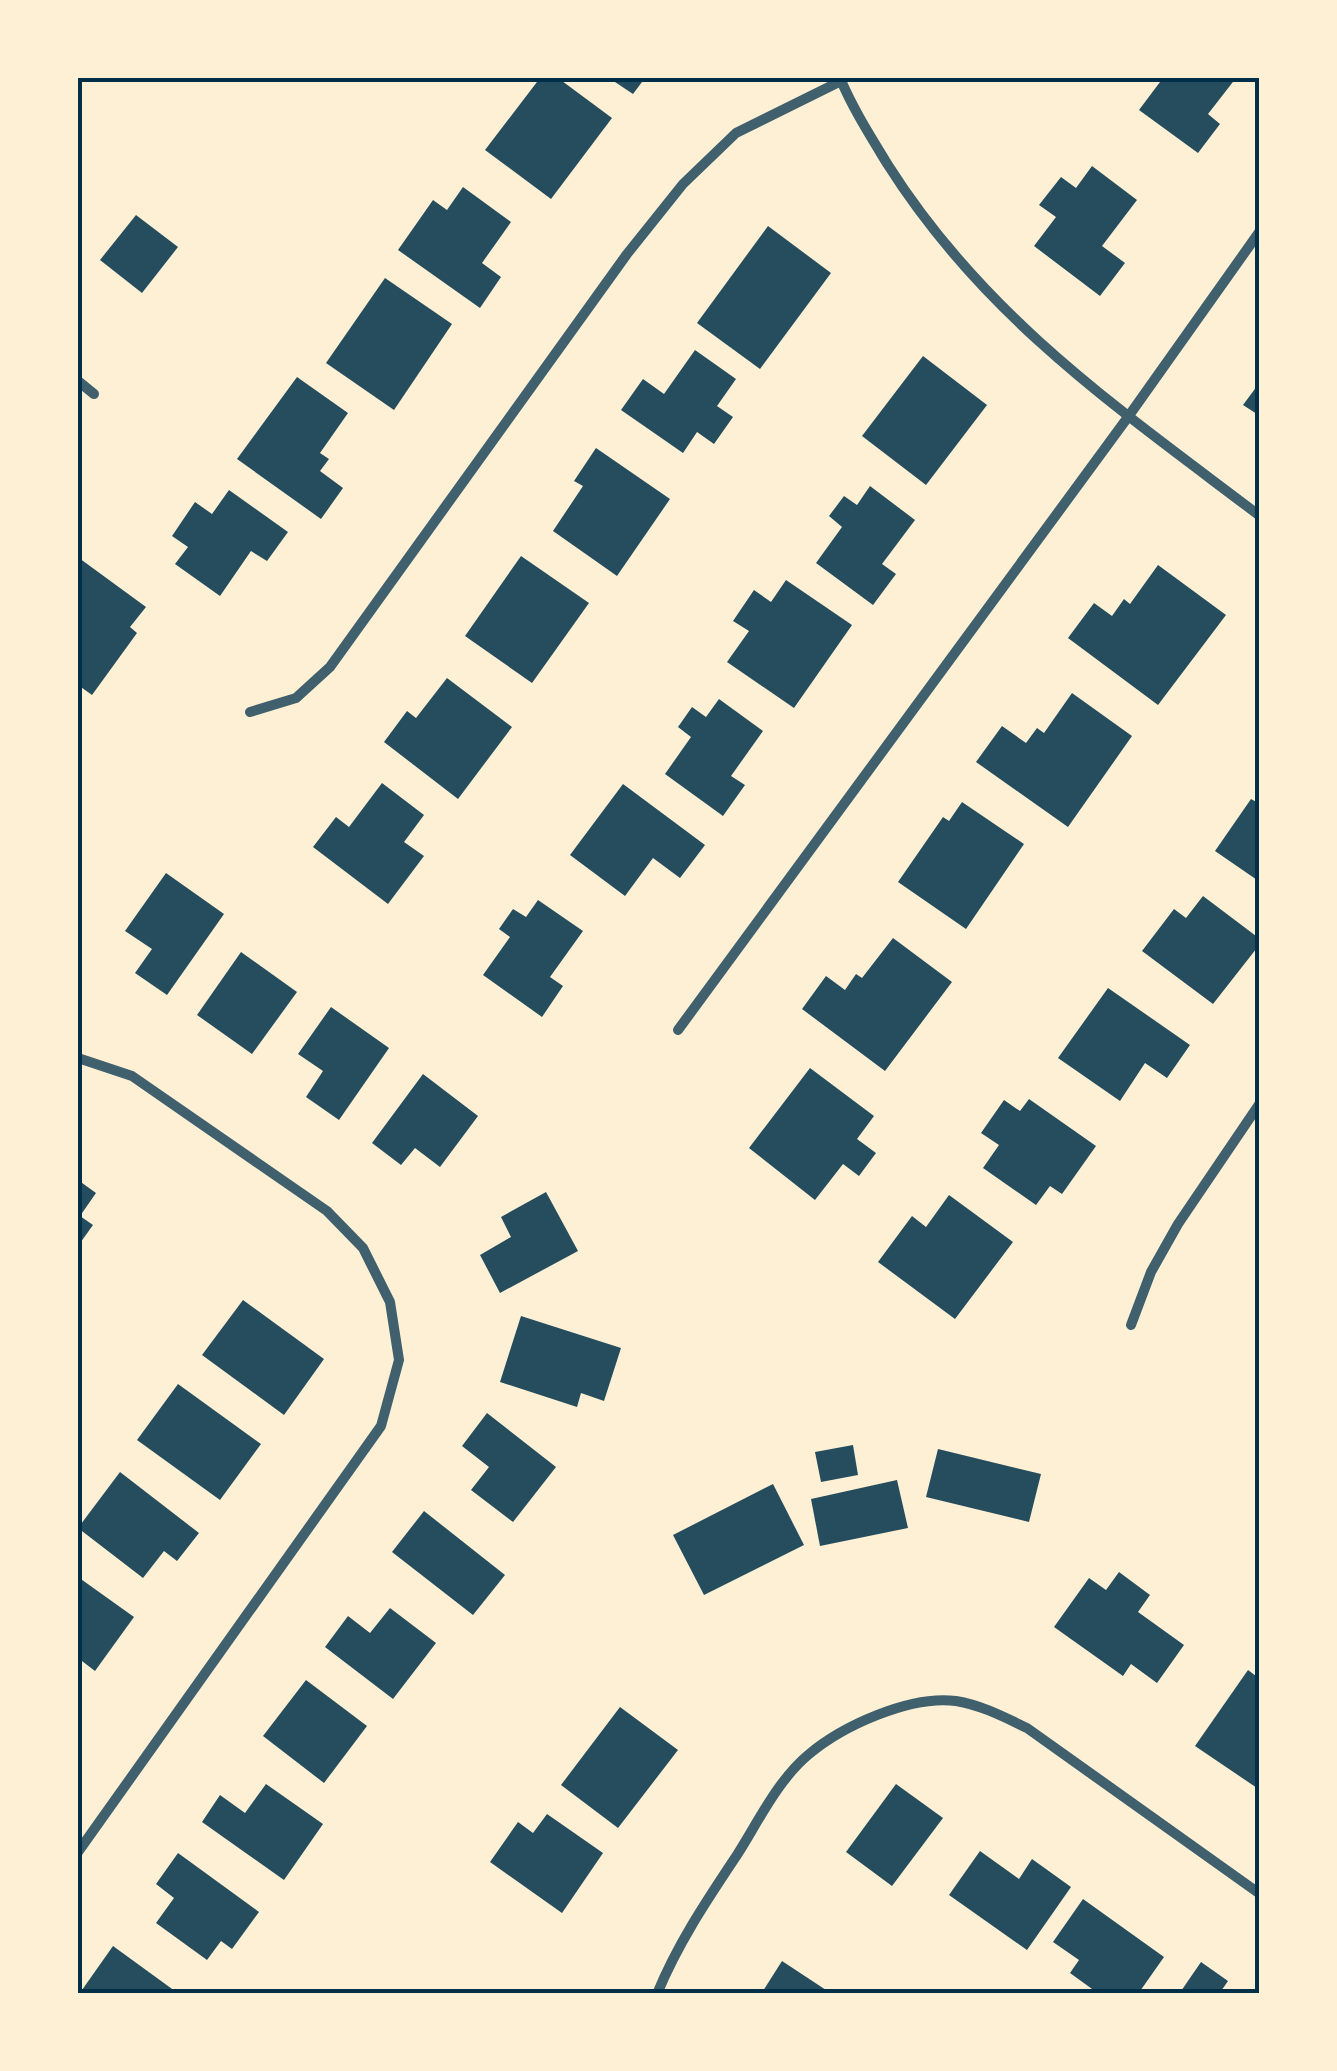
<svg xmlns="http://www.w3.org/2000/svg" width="1337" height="2071" font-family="Rubik,sans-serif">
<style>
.building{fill:#264d5e}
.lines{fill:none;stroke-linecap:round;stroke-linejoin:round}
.minor{stroke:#3f606c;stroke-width:10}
.neatline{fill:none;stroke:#003049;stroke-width:4}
</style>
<rect width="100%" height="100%" fill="#fdf0d5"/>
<g class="building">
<polygon points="540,78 558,78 612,118 551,199 485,150"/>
<polygon points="609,78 645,78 633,94"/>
<polygon points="1154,78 1236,78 1208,114 1220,124 1198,153 1139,110 1160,82"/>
<polygon points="1092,166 1137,200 1102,246 1125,263 1100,296 1034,246 1056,217 1039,205 1061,177 1076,188"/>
<polygon points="463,187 511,222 482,263 501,277 480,308 398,250 433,200 447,210"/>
<polygon points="136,215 178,247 142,293 100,260"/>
<polygon points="768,226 831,273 760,369 697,323"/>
<polygon points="385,278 452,324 394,410 326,363"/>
<polygon points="695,350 736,379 717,406 733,417 714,444 697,432 683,453 621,410 643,379 664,394"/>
<polygon points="923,356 987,405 926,485 862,436"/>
<polygon points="297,377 348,413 320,453 329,459 320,471 343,488 321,519 237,459"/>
<polygon points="1260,382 1260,416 1243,405"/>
<polygon points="596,448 670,499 617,576 553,531 583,486 574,481"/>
<polygon points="870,486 915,520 882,564 896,574 873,605 816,563 842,527 829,516 844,496 857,505"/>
<polygon points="229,490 288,532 267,561 251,551 220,596 175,564 188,547 172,536 195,502 212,514"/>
<polygon points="521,556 589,603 532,683 465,636"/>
<polygon points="79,558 146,607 130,627 137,633 92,695 78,685"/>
<polygon points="1158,565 1226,615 1158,705 1068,638 1094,603 1112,616 1124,599 1130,604"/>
<polygon points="786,580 852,625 794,708 727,662 749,631 733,621 754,590 771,602"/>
<polygon points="447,678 512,727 458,799 384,742 407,711 416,718"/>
<polygon points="1072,693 1132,736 1068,827 976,762 1002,726 1026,743 1037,728 1044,733"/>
<polygon points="719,699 763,731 731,776 745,785 723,816 665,774 691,737 678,727 692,707 706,717"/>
<polygon points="382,783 424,815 404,842 424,856 388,904 313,847 336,817 349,827"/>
<polygon points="623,784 705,845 680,878 653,858 625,896 570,855"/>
<polygon points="1251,799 1260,804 1260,882 1215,851"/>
<polygon points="962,802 1024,844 966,929 898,882 943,817 949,821"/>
<polygon points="166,873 224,914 167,995 135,973 152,949 125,931"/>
<polygon points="1203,896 1260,939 1260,944 1213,1004 1142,951 1174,909 1186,918"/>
<polygon points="538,900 583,931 550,977 563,986 542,1017 483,975 510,937 499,929 513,909 526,917"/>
<polygon points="893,938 952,982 885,1071 802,1009 826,976 845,990 856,974 862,978"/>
<polygon points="241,952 297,992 252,1054 197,1015"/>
<polygon points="1108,988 1190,1045 1167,1078 1145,1063 1120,1101 1058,1058"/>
<polygon points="331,1007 389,1048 339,1120 306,1097 323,1071 298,1054"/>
<polygon points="810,1068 874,1116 857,1139 876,1153 859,1176 843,1164 815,1200 749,1148"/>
<polygon points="423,1074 478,1116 440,1167 415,1148 401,1165 372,1143"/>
<polygon points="1029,1099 1096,1146 1062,1194 1050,1186 1036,1205 983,1168 999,1145 981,1133 1004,1100 1020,1111"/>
<polygon points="78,1180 96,1193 80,1216 93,1225 78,1246"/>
<polygon points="546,1192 578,1251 500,1293 480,1255 511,1237 501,1217"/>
<polygon points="949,1195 1013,1242 955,1319 878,1262 912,1216 926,1227"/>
<polygon points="243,1300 324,1359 284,1415 202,1355"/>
<polygon points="521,1316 621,1348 604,1401 581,1393 577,1407 500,1382"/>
<polygon points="178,1384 261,1444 220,1500 137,1440"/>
<polygon points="487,1413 556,1467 513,1522 471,1490 489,1467 462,1446"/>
<polygon points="853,1445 858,1475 821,1482 815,1452"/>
<polygon points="938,1449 1041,1474 1029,1522 926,1497"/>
<polygon points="120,1472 199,1533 177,1561 164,1551 143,1578 78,1528"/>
<polygon points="897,1480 908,1528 820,1546 811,1499"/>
<polygon points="773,1484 804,1545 704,1595 673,1535"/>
<polygon points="424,1511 505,1575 473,1615 392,1552"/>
<polygon points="1119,1572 1150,1595 1138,1612 1184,1645 1157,1683 1131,1664 1123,1676 1054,1627 1089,1578 1106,1590"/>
<polygon points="78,1577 134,1617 95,1671 78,1658"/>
<polygon points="390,1608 436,1643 393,1699 325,1647 348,1616 370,1633"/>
<polygon points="1248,1670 1260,1679 1260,1790 1195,1746"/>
<polygon points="306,1680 367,1726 324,1783 263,1736"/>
<polygon points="620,1707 678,1750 618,1828 561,1785"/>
<polygon points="266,1784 323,1824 284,1880 202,1822 220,1795 245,1813"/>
<polygon points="896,1784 943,1818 892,1886 846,1852"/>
<polygon points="547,1814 603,1853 562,1913 490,1862 518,1822 533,1833"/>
<polygon points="980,1851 1019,1879 1032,1859 1071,1887 1027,1950 949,1895"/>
<polygon points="178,1853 259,1912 232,1949 221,1941 207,1960 156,1923 174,1898 156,1884"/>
<polygon points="1083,1899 1164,1957 1138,1994 1099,1994 1070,1973 1079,1960 1053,1942"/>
<polygon points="113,1946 179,1994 87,1994 82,1990"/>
<polygon points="782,1961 826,1990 824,1994 761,1994"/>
<polygon points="1201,1962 1228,1981 1219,1994 1179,1994"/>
</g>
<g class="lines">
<g class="minor">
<path d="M840,78C853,109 871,137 888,165C985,318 1119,409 1260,516"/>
<polyline points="78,381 94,394"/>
<polyline points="250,712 296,698 330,667 627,254 683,184 736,133 841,81"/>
<polyline points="678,1030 1128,417 1260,231"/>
<polyline points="78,1058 132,1076 327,1211 363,1248 390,1302 399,1360 381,1426 78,1852"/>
<polyline points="1131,1325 1151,1272 1178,1224 1260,1103"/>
<path d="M657,1994C678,1943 707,1900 737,1855C758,1822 778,1780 808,1755C842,1726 910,1695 956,1701C981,1705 1004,1717 1027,1728L1260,1894"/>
</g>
</g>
<rect width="1337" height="2071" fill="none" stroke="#fdf0d5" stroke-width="160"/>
<rect x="80" y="80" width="1177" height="1911" class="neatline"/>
</svg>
